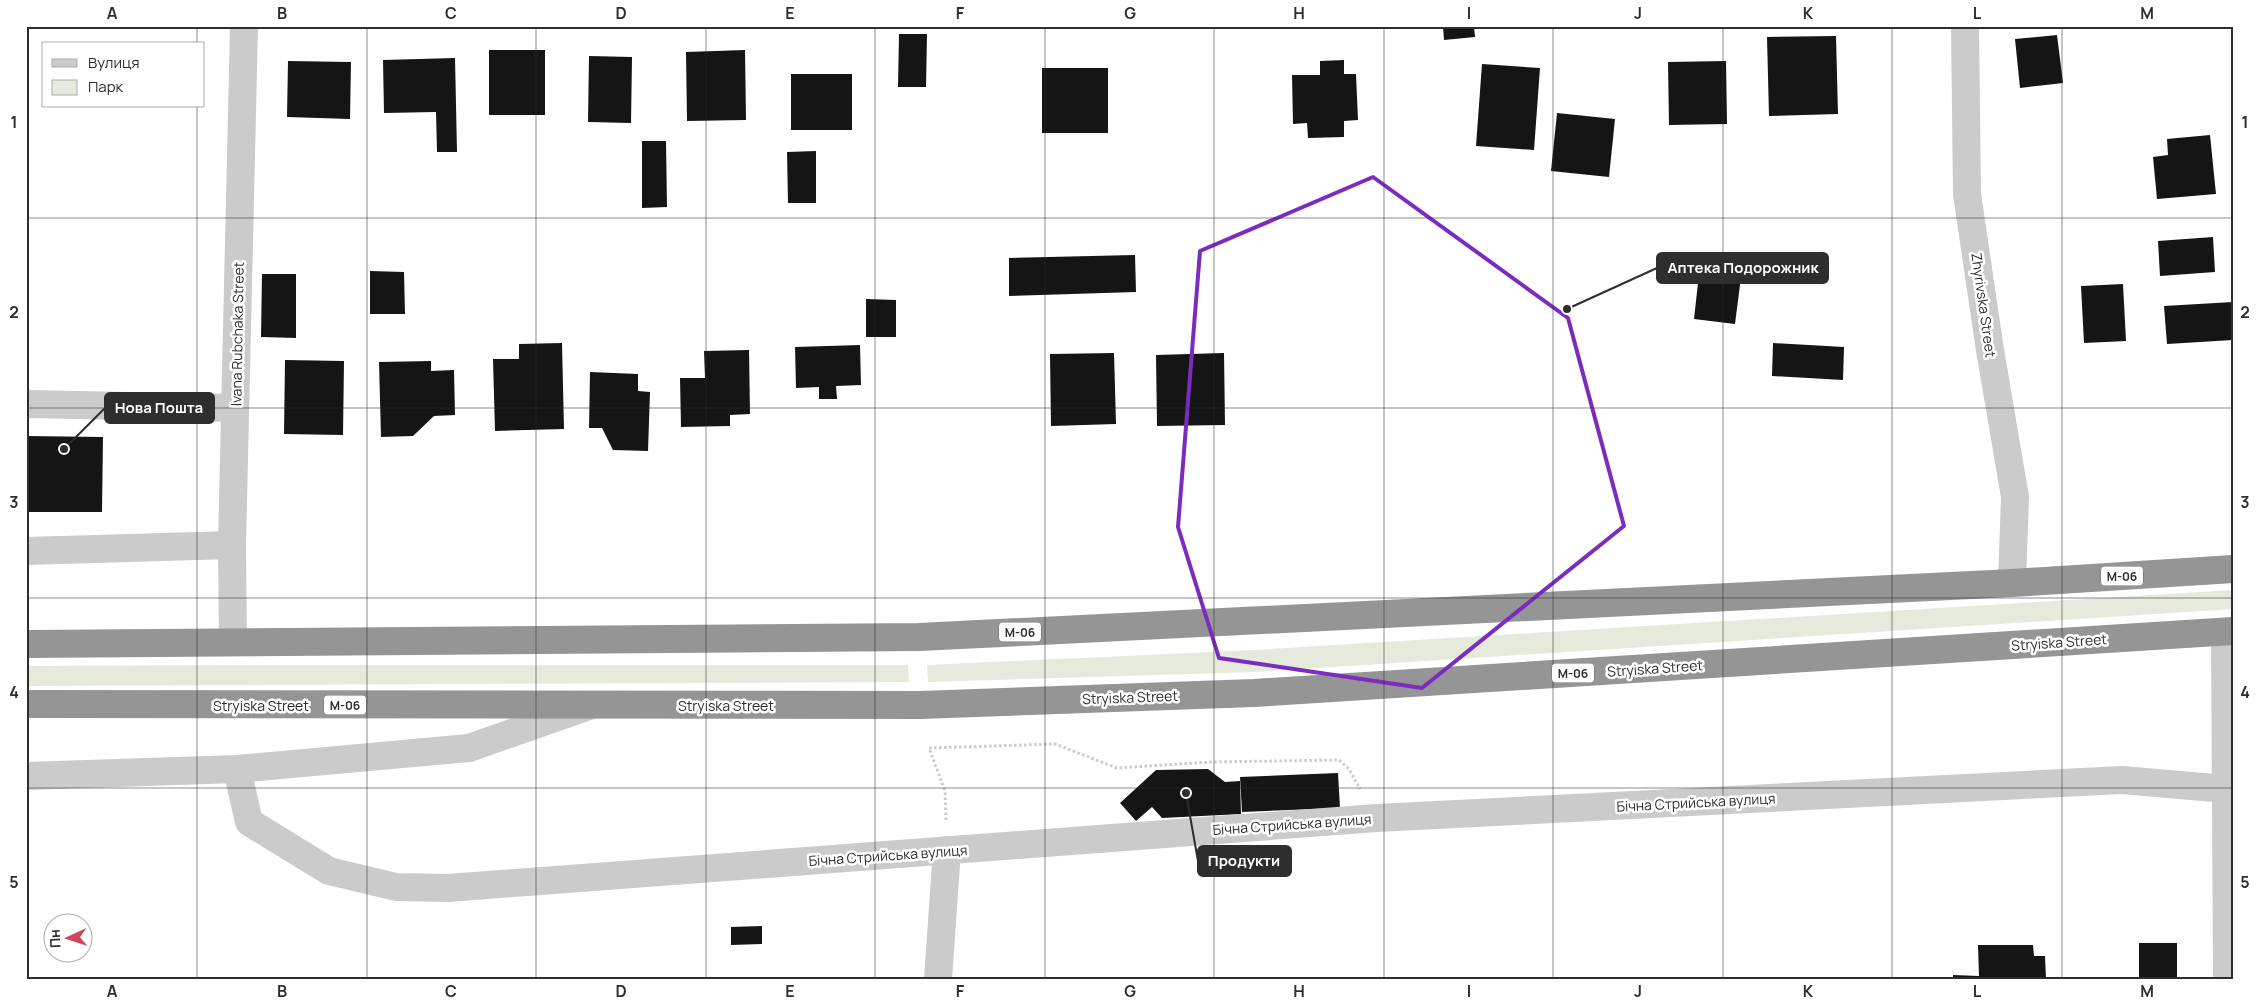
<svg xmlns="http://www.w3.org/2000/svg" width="2259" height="1005" font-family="Manrope,sans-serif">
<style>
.green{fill:#e5eadd}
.building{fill:#151515}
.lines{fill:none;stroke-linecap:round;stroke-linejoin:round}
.path{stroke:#cbcbcb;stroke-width:3;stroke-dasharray:2.5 2.5;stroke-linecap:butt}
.minor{stroke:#cbcbcb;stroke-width:28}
.highway{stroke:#959595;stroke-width:28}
.marked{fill:none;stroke:#7b2cbf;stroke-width:4;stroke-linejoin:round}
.grid{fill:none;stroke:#2e2e2e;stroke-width:1;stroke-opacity:0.55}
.labels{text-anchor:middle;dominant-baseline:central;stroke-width:5;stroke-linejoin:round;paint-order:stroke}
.shield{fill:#fff;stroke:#6d6d6d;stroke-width:1}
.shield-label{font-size:12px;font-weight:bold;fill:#2e2e2e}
.street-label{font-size:14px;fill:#2e2e2e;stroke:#fff}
.leader{fill:none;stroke:#2e2e2e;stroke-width:2}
.callout-dot{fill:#2e2e2e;stroke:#fff;stroke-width:2}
.callout{fill:#2e2e2e;stroke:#2e2e2e;stroke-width:2}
.callout-label{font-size:15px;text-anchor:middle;font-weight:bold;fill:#fff}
.neatline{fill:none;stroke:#2e2e2e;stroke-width:2}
.grid-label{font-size:16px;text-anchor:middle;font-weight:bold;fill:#2e2e2e}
</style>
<rect width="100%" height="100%" fill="#fff"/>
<g class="green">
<polygon points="2233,590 2233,609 1255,672 928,682 927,665 1255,650"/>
<polygon points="228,665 908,665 909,682 26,686 26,666"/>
</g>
<g class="building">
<polygon points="1443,26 1474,26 1475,37 1444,40"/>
<polygon points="899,34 927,34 926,87 898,87"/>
<polygon points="2057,35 2063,83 2020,88 2015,39"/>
<polygon points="1836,36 1838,114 1769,116 1767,37"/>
<rect x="489" y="50" width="56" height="65"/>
<polygon points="745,50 746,120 687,121 686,52"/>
<polygon points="589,56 632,57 631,123 588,122"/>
<polygon points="455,58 457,152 437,152 436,112 384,113 383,60"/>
<polygon points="1344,60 1344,74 1356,74 1358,120 1344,121 1344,137 1308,138 1307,123 1293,124 1292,75 1320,75 1320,61"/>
<polygon points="288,61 351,62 350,119 287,117"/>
<polygon points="1726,61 1727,124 1669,125 1668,62"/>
<polygon points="1482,64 1540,68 1534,150 1476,146"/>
<rect x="1042" y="68" width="66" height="65"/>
<rect x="791" y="74" width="61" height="56"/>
<polygon points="1557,113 1615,119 1609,177 1551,171"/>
<polygon points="2210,135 2216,194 2157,199 2153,157 2168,155 2167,139"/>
<polygon points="642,141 666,141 667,207 642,208"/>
<polygon points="816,151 816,203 788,203 787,152"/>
<polygon points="2213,237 2215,272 2160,276 2158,241"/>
<polygon points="1135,255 1136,292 1009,296 1009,258"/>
<polygon points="1701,256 1743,261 1735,324 1694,319"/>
<polygon points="370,271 404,272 405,314 370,314"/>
<polygon points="262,274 296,274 296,338 261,337"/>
<polygon points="2123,284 2126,341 2084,343 2081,286"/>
<polygon points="866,299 896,300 896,337 866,337"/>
<polygon points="2233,302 2233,340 2167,344 2164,306"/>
<polygon points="562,343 564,429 495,431 493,359 519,359 519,344"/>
<polygon points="1773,343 1844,347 1843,380 1772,376"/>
<polygon points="860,345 861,385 836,386 837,399 819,399 819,387 796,388 795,347"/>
<polygon points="749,350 750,414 730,415 730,426 681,427 680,378 705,378 704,351"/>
<polygon points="1114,353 1116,424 1051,426 1050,354"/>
<polygon points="1224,353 1225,425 1157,426 1156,355"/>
<polygon points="285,360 344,361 343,435 284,434"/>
<polygon points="431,361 431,371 454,370 455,415 434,416 413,436 381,437 379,362"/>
<polygon points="590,372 638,374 638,391 650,392 648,451 613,450 602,428 589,428"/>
<polygon points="26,436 103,437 102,512 26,512"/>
<polygon points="1208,769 1225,782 1240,781 1241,814 1162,818 1152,807 1136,821 1120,803 1156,770"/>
<polygon points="1338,773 1340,808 1242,812 1240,777"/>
<polygon points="762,926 762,944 731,945 731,927"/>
<rect x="2139" y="943" width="38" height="36"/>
<polygon points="1978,945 2033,945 2034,956 2045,956 2046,979 1953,979 1953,975 1979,976"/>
</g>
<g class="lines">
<polyline class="path" points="946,820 945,791 929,748 1055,744 1117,768 1211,762 1339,760 1349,769 1360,789"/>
<g class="minor">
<polyline points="1965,26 1967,194 1990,350 2015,497 2012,583"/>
<polyline points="26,404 235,408"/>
<polyline points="26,551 232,545"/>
<polyline points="2225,632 2227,979"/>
<polyline points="233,642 232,545 244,26"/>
<polyline points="237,769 249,822 329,871 396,887 448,888 1377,818 2122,780 2226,789"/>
<polyline points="26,776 237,769 469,748 589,706"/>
<polyline points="938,979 947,850"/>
</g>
<g class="highway">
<polyline points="26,644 919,637 2012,583 2233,569"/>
<polyline points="26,704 921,705 1254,693 2233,631"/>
</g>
</g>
<path class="marked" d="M1373,177L1568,318L1624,526L1422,688L1219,658L1178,527L1200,251Z"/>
<path class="grid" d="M197,26V44M367,26V979M536,26V979M706,26V979M875,26V979M1045,26V979M1214,26V979M1384,26V979M1553,26V979M1723,26V979M1892,26V979M2062,26V979M197,106V979M26,218H2233M26,408H2233M26,598H2233M26,788H2233"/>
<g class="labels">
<g class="shield">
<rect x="2101" y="566.5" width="42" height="19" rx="4"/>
<rect x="999" y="622.5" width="42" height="19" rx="4"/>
<rect x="1552" y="663.5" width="42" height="19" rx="4"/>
<rect x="324" y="695.5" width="42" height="19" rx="4"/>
</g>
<g class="shield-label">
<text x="2122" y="576">М-06</text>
<text x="1020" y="632">М-06</text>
<text x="1573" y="673">М-06</text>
<text x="345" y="705">М-06</text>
</g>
<g class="street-label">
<text transform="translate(1984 305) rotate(82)">Zhyrivska Street</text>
<text transform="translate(237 334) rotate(-89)">Ivana Rubchaka Street</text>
<text transform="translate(2059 642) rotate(-4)">Stryiska Street</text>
<text transform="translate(1655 668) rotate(-4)">Stryiska Street</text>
<text transform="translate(1130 697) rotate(-2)">Stryiska Street</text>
<text x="261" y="705">Stryiska Street</text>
<text x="726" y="705">Stryiska Street</text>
<text transform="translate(1696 802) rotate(-3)">Бічна Стрийська вулиця</text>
<text transform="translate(1292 824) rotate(-4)">Бічна Стрийська вулиця</text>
<text transform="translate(888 855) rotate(-4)">Бічна Стрийська вулиця</text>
</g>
</g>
<path class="leader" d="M1567 309L1657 268M64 449L105 408M1186 793L1198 861"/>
<g class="callout-dot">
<circle cx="1567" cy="309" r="5"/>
<circle cx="64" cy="449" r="5"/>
<circle cx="1186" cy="793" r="5"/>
</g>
<g class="callout">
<rect x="1657" y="253" width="171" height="30" rx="5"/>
<rect x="105" y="393" width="109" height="30" rx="5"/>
<rect x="1198" y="846" width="93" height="30" rx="5"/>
</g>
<g class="callout-label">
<text x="1743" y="273">Аптека Подорожник</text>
<text x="159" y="413">Нова Пошта</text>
<text x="1244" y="866">Продукти</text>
</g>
<rect width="2259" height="1005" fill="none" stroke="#ffffff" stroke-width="55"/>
<rect x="42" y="42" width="162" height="65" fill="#ffffff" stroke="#ababab"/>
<rect x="52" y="59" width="25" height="8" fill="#cbcbcb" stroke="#ababab"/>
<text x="88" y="68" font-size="15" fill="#2e2e2e">Вулиця</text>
<rect x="52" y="80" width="25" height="15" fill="#e5eadd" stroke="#ababab"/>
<text x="88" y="92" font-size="15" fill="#2e2e2e">Парк</text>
<g transform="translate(68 938) rotate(267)"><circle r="24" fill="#ffffff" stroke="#ababab"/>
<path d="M0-4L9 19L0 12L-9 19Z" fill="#d1445e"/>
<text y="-8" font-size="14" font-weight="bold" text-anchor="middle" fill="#2e2e2e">Пн</text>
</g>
<rect x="28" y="28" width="2204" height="950" class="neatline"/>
<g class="grid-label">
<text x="112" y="19">A</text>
<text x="282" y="19">B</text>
<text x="451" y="19">C</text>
<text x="621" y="19">D</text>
<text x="790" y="19">E</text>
<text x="960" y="19">F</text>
<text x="1130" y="19">G</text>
<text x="1299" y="19">H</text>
<text x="1469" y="19">I</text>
<text x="1638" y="19">J</text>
<text x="1808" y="19">K</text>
<text x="1977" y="19">L</text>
<text x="2147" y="19">M</text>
<text x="14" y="128">1</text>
<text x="2245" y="128">1</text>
<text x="14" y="318">2</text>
<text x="2245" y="318">2</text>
<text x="14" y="508">3</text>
<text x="2245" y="508">3</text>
<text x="14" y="698">4</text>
<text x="2245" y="698">4</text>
<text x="14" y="888">5</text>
<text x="2245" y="888">5</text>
<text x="112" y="997">A</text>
<text x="282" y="997">B</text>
<text x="451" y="997">C</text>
<text x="621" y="997">D</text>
<text x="790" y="997">E</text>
<text x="960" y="997">F</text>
<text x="1130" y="997">G</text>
<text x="1299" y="997">H</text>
<text x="1469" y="997">I</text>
<text x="1638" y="997">J</text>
<text x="1808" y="997">K</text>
<text x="1977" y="997">L</text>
<text x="2147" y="997">M</text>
</g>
</svg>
